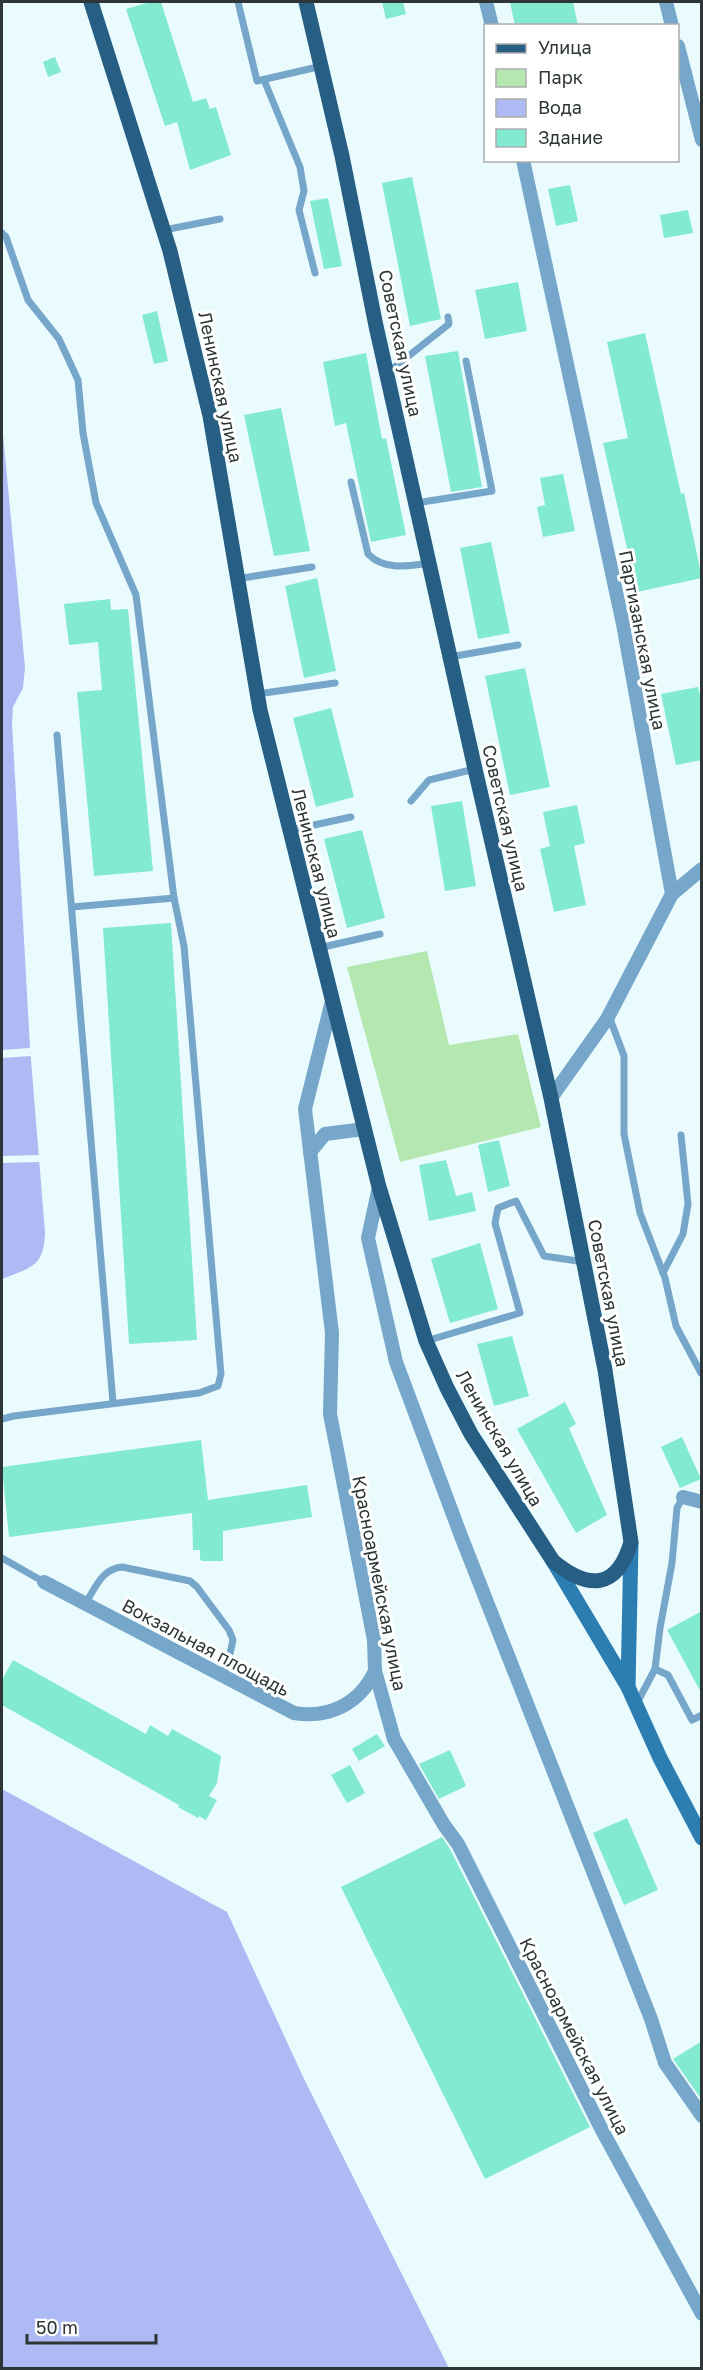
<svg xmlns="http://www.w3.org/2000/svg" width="703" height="2370" font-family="'Golos Text',sans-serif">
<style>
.green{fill:#b5e7b1}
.water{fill:#adbaf4}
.pier{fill:#eafbfe}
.building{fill:#82ead0}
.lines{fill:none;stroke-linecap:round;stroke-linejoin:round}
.lane{stroke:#76a6ca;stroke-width:7}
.street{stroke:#76a6ca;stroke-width:14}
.secondary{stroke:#2c7db2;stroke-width:15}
.primary{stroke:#275e84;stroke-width:15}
.labels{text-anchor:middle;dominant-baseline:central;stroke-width:6;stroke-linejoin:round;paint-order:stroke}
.street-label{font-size:18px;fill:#2e3536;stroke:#fff}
</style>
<rect width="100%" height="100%" fill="#eafbfe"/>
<polygon class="green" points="427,951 449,1045 518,1034 541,1127 400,1162 347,967"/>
<g class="water">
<path d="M2,424L25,667L23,688L13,707L12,723L30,1048L45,1232C44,1267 32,1267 2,1279Z"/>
<polygon points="2,1789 227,1912 305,2081 449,2368 2,2368"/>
</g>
<g class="pier">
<polygon points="30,1048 31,1056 2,1058 2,1050"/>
<polygon points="39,1155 40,1162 2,1163 2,1156"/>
</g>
<g class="building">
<polygon points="150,2 161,2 193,102 206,98 210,109 216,107 231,155 190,170 177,122 165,126 126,9"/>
<polygon points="382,2 403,2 406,14 386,19"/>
<polygon points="510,2 573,2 578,26 515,26"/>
<polygon points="55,57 61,72 48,77 43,62"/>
<polygon points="412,177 441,319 410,326 382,183"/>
<polygon points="570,185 578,221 556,226 548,189"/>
<polygon points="328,198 342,266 324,269 310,201"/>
<polygon points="688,210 693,233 664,238 660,215"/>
<polygon points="518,282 527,331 485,339 475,290"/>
<polygon points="157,311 168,361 154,364 142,315"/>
<polygon points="645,333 681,494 684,493 702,578 637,592 603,443 628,438 607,342"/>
<polygon points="458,351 482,487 451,492 425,356"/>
<polygon points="366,353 382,439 386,438 406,535 371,542 346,423 335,426 323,362"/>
<polygon points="281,408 310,551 274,556 244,415"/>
<polygon points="563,474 575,531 543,537 537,507 545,505 540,478"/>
<polygon points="491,542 510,633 478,639 460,548"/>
<polygon points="317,578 336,671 304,678 285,586"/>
<polygon points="110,599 111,610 128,609 153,871 94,876 77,692 102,690 98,642 69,645 64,604"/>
<polygon points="525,668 550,787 510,795 485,676"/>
<polygon points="698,687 702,704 702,760 676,765 661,694"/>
<polygon points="331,708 354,797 316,807 293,718"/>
<polygon points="462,801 476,886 445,891 431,806"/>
<polygon points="577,805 585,843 574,846 586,905 554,912 540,849 550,846 543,812"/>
<polygon points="362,830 385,918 347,928 324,839"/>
<polygon points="171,923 197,1340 129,1344 103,928"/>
<polygon points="499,1140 510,1186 488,1192 478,1145"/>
<polygon points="446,1160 456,1196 472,1192 476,1211 429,1221 419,1165"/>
<polygon points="480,1243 498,1309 450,1323 431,1259"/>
<polygon points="512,1336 529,1396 494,1406 477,1344"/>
<polygon points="565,1402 576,1424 569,1428 607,1515 576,1533 517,1429"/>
<polygon points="682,1437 701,1479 680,1488 661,1447"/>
<polygon points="201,1440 208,1500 307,1485 312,1517 223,1531 223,1561 202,1561 200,1559 200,1550 193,1550 192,1513 9,1537 2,1467"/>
<polygon points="702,1611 702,1694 667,1630"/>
<polygon points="13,1660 146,1734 150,1725 168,1736 172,1729 221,1756 217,1783 209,1796 217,1800 206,1820 199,1816 198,1818 178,1807 179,1805 2,1705 2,1680"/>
<polygon points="377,1734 385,1746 359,1761 352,1749"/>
<polygon points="450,1750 466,1786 439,1799 419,1764"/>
<polygon points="350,1765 365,1793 347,1803 331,1775"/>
<polygon points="627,1818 658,1890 624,1905 593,1833"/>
<polygon points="442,1837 450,1849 590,2127 485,2179 341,1887"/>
<polygon points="702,2041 702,2100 673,2059"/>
</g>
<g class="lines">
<g class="lane">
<polyline points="238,2 257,81 322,66"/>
<polyline points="264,80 300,167 304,191 299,210 315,273"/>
<polyline points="164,230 220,219"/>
<polyline points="2,233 6,237 28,300 59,339 78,380 83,433 96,503 136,595 174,898 184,946 221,1374 218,1386 199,1393 14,1416 2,1419"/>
<polyline points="387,373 449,324 448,317"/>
<path d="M351,482L368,554C385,571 408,566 430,563"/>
<polyline points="416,503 492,491 466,361"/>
<polyline points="236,579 312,567"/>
<polyline points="450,657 518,645"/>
<polyline points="257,694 335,683"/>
<polyline points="57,735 113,1403"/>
<polyline points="411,801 429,780 475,769"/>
<polyline points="291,830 351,817"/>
<polyline points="72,907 174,898"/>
<polyline points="319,948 380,934"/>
<polyline points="609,1016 624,1056 624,1134 640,1213 665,1278 676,1326 701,1373"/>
<polyline points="663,1273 683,1234 688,1204 681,1135"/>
<polyline points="426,1341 520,1313 495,1223 498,1208 516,1201 544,1256 584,1262"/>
<polyline points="2,1558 44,1582"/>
<path d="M86,1602C96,1587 102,1569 122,1567L190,1581L197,1587L229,1630L233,1640L229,1658L222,1676"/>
<polyline points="655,1669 668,1675 692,1720 702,1715"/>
<polyline points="637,1703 655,1669 660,1628 672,1563 677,1508 683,1497"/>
</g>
<g class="street">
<polyline points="486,2 492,26"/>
<polyline points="666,2 672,26"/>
<polyline points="678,46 702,140"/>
<polyline points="523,160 623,624 672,894 607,1019 551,1098"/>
<polyline points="672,894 702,869"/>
<polyline points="332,1001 305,1109 332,1333 330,1414 374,1640 375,1671 394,1739 444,1825 458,1844 603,2132 702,2314"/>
<polyline points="310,1152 325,1134 364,1129"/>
<polyline points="379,1187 368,1238 396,1362 461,1536 651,2019 665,2063 702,2116"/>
<polyline points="683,1497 702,1502"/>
<path d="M44,1582L294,1713C330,1719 360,1703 375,1671"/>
</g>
<g class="secondary">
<polyline points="553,1561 628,1687 660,1758 702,1838"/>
<polyline points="628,1687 631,1543"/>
</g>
<path class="primary" d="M91,2L170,251L189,330L210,416L260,710L379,1187L426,1341L447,1388L471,1434L553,1561C588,1590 617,1590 631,1542L605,1370L551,1098L475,769L376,326L342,156L306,2"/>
</g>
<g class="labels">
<g class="street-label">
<text transform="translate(401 343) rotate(78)">Советская улица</text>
<text transform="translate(221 387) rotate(78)">Ленинская улица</text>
<text transform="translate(643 640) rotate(79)">Партизанская улица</text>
<text transform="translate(506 818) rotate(77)">Советская улица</text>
<text transform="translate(317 863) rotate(76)">Ленинская улица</text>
<text transform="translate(609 1293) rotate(79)">Советская улица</text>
<text transform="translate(500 1438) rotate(60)">Ленинская улица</text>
<text transform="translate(380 1583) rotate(79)">Красноармейская улица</text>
<text transform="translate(206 1647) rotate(28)">Вокзальная площадь</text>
<text transform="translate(575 2036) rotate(63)">Красноармейская улица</text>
</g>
</g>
<rect width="703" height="2370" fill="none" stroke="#2e3536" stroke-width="6"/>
<rect x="484" y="24" width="195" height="138" fill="#ffffff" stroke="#abaeaf" stroke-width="1.5"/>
<rect x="496" y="44" width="30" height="9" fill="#275e84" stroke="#abaeaf" stroke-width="1.5"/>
<text x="538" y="54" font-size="18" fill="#2e3536">Улица</text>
<rect x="496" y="69" width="30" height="18" fill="#b5e7b1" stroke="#abaeaf" stroke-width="1.5"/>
<text x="538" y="84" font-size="18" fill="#2e3536">Парк</text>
<rect x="496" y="99" width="30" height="18" fill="#adbaf4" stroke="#abaeaf" stroke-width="1.5"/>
<text x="538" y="114" font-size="18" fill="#2e3536">Вода</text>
<rect x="496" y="129" width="30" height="18" fill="#82ead0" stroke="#abaeaf" stroke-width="1.5"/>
<text x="538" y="144" font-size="18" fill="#2e3536">Здание</text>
<path d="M27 2334v9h129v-9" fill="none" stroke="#2e3536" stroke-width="3"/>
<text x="36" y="2334" font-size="18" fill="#2e3536" stroke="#ffffff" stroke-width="4.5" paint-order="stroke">50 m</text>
</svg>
